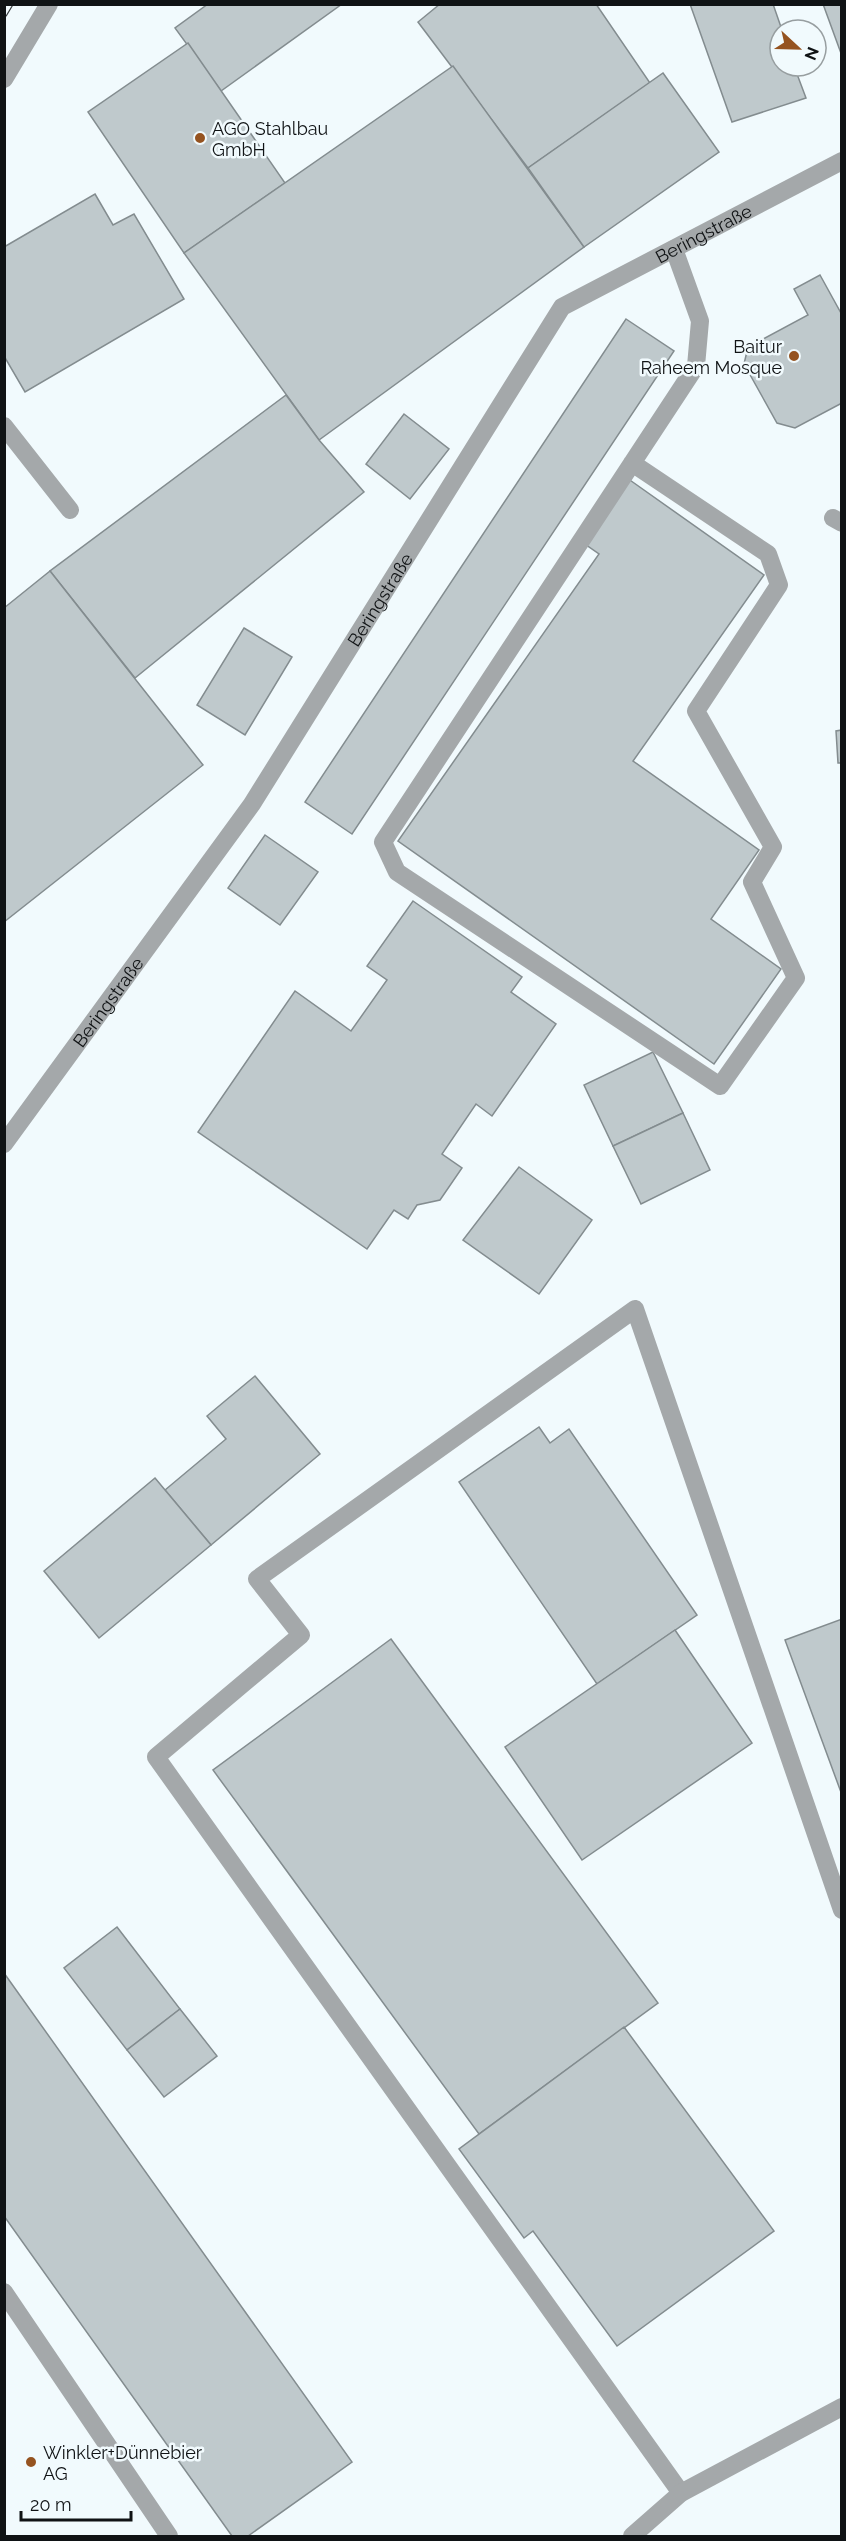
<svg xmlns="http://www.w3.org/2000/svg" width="846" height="2541" font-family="Raleway,sans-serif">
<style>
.building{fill:#bfc9cc;stroke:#838c8f;stroke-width:1.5}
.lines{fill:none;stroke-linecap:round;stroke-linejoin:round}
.minor{stroke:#a4a8aa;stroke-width:18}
.rail-casing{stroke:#3a3f41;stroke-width:7}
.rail{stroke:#f1fafd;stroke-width:4.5;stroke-dasharray:14;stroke-linecap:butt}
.poi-dot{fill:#955320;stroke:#f1fafd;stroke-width:2}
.labels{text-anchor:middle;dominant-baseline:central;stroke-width:5;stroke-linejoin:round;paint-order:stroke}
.poi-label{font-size:18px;fill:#101315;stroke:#f1fafd;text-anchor:start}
.street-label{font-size:18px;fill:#101315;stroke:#f1fafd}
</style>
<rect width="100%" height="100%" fill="#f1fafd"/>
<g class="building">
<polygon points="208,4 342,4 221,91 175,28"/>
<polygon points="440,4 596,4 650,83 528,168 418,22"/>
<polygon points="690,4 773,4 782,30 780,30 780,66 794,66 806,98 732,122"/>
<polygon points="823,4 842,4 842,56"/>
<polygon points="188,43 285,183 184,253 88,112"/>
<polygon points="453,66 584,247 319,440 184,253"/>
<polygon points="663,73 719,152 584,247 528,168"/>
<polygon points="95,194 113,225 134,214 184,299 25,392 4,356 4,247"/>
<polygon points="820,275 842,315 842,403 795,428 777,423 744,364 748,347 808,315 794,289"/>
<polygon points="626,319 674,351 352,834 305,802"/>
<polygon points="286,395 319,440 364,492 135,678 50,571"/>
<polygon points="404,414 449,449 410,499 366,464"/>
<polygon points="627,478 764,575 633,761 759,850 711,919 781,969 714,1064 398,841 599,554 582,542"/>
<polygon points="50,571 203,765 4,922 4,608"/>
<polygon points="244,628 292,657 245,735 197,705"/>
<polygon points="842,730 842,763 838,763 836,731"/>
<polygon points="265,835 318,872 280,925 228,888"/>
<polygon points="413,901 522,977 511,992 556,1024 492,1116 476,1104 442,1154 462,1168 440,1200 417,1205 408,1219 394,1210 367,1249 198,1132 295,991 351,1031 387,980 367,966"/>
<polygon points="653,1052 683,1113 613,1146 584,1085"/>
<polygon points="683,1113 710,1170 641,1204 613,1146"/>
<polygon points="519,1167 592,1220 539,1294 463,1240"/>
<polygon points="255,1376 320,1454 211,1545 165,1490 226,1439 207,1416"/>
<polygon points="539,1427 550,1443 569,1429 697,1615 597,1684 459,1482"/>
<polygon points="155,1478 211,1545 99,1638 44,1571"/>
<polygon points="842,1619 842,1795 785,1640"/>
<polygon points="675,1630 752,1743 582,1860 505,1747"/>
<polygon points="391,1639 658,2003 479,2134 213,1770"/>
<polygon points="117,1927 180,2009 127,2050 64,1968"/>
<polygon points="4,1973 352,2462 248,2536 232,2536 4,2216"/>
<polygon points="180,2009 217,2056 164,2097 127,2050"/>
<polygon points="624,2027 774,2231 617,2346 533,2231 524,2238 459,2149"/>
</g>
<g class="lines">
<g class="minor">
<polyline points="4,79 49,4"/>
<polyline points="4,426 70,510"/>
<polyline points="632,463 768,554 779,585 696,711 773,847 752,882 796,978 720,1086 397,872 383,842 696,366 700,321 674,249"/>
<polyline points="833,518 842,523"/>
<path id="s1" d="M4,1144L252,804L562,307L842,161"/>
<polyline points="4,2292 169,2536"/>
<polyline points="681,2493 156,1757 301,1635 257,1579 635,1309 842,1910"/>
<polyline points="632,2536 681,2493 842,2407"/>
</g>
<g class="rail-casing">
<polyline id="rail" points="4,14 10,4"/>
</g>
<use href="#rail" class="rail"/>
</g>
<g class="poi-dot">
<circle cx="200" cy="138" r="6"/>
<circle cx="794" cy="356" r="6"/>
<circle cx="31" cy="2462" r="6"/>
</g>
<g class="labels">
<g class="poi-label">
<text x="212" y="128">AGO Stahlbau<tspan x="212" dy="21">GmbH</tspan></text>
<text x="782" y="346" text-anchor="end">Baitur<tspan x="782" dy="21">Raheem Mosque</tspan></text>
<text x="43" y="2452">Winkler+Dünnebier<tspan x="43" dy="21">AG</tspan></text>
</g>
<g class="street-label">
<text stroke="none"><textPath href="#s1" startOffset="1166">Beringstraße</textPath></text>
<text stroke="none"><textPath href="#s1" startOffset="662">Beringstraße</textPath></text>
<text stroke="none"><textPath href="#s1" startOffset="176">Beringstraße</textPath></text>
</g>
</g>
<rect width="846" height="2541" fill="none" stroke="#101315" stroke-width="12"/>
<g transform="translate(798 48) rotate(112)"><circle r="28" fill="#f1fafd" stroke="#979ea0" stroke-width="1.5"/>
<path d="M0-4.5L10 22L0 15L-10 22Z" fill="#955320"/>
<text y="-9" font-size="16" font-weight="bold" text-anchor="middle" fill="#101315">N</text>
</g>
<path d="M21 2511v9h110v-9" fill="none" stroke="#101315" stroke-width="3"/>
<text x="30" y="2511" font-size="18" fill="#101315" stroke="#f1fafd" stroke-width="4.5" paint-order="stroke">20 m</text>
</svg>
